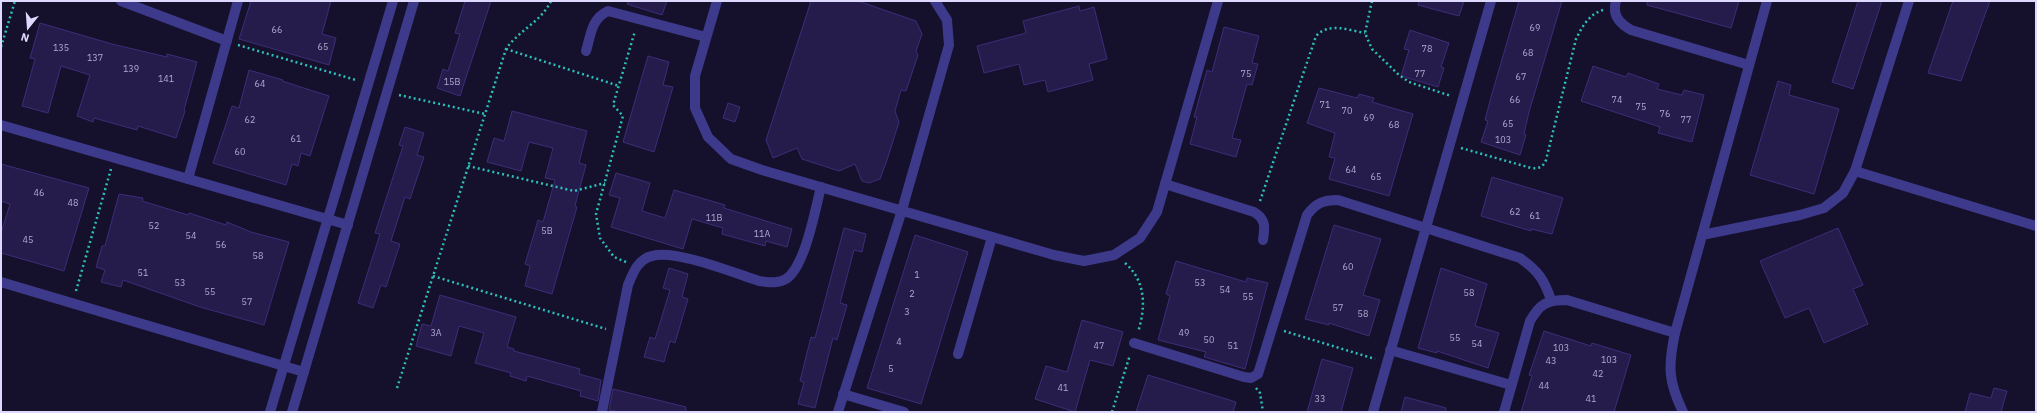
<svg xmlns="http://www.w3.org/2000/svg" width="2037" height="413" font-family="'IBM Plex Sans',sans-serif">
<style>
.building{fill:#261c4c;stroke:#3d2d79}
.lines{fill:none;stroke-linecap:round;stroke-linejoin:round}
.path{stroke:#2dc0b8;stroke-width:2.5;stroke-dasharray:2 3;stroke-linecap:butt}
.minor{stroke:#3e3a8b;stroke-width:10}
.labels{text-anchor:middle;dominant-baseline:central;stroke-width:3;stroke-linejoin:round;paint-order:stroke}
.number-label{font-size:9px;fill:#b0aad2}
</style>
<rect width="100%" height="100%" fill="#15102b"/>
<g class="building">
<polygon points="251,1 331,1 322,34 336,38 329,65 239,39"/>
<polygon points="465,1 491,1 460,96 437,88 443,69 448,71 460,34 455,33"/>
<polygon points="628,1 667,1 662,15 627,4"/>
<polygon points="811,1 858,1 916,21 922,34 916,51 918,55 906,91 901,90 895,111 899,122 887,160 880,179 869,183 862,181 855,164 839,171 802,159 797,148 773,158 766,140"/>
<polygon points="1419,1 1464,1 1459,16 1418,5"/>
<polygon points="1519,1 1562,1 1529,112 1524,134 1526,135 1520,155 1481,142 1488,121 1485,120 1491,97"/>
<polygon points="1647,1 1739,1 1731,28 1647,5"/>
<polygon points="1858,1 1882,1 1853,89 1832,82"/>
<polygon points="1953,1 1990,1 1961,81 1928,73"/>
<polygon points="1079,6 1080,11 1094,7 1107,59 1089,64 1093,80 1048,92 1045,80 1024,85 1019,64 984,73 977,46 1026,33 1023,21"/>
<polygon points="40,23 112,44 167,57 167,54 197,62 184,110 185,111 176,138 138,126 137,130 94,118 93,122 77,116 90,75 61,66 48,113 22,106 35,59 30,58"/>
<polygon points="1224,27 1259,36 1252,63 1258,64 1252,85 1247,84 1232,138 1241,140 1236,157 1190,144 1197,117 1194,117 1207,70 1212,72"/>
<polygon points="1410,30 1449,43 1441,67 1444,68 1438,87 1401,76 1409,50 1404,49"/>
<polygon points="648,56 669,62 663,85 673,87 654,152 623,142"/>
<polygon points="1593,66 1626,77 1628,73 1659,84 1657,89 1682,95 1684,90 1704,95 1692,142 1658,133 1660,127 1581,101"/>
<polygon points="249,70 283,80 282,81 329,96 310,156 301,153 298,166 292,164 286,185 213,163 232,106 239,108"/>
<polygon points="1778,81 1791,85 1789,95 1839,109 1814,194 1750,175"/>
<polygon points="1319,88 1357,98 1359,94 1374,98 1372,102 1413,114 1389,196 1329,179 1335,158 1329,157 1335,133 1307,123"/>
<polygon points="728,103 740,107 735,122 723,118"/>
<polygon points="512,111 587,131 579,163 586,165 575,206 577,207 552,294 525,286 530,266 525,264 538,220 543,222 555,180 545,178 553,148 529,142 521,171 487,162 494,138 504,141"/>
<polygon points="405,127 424,133 417,155 424,157 410,199 405,197 391,241 400,244 386,287 381,285 373,308 358,303 380,234 375,233 403,146 399,145"/>
<polygon points="1,164 89,188 64,271 1,253 1,233 10,204 1,201"/>
<polygon points="616,173 650,183 642,211 665,218 674,190 725,205 724,208 792,229 787,247 766,241 765,246 722,234 723,228 692,219 683,249 611,227 620,198 609,195"/>
<polygon points="1492,177 1563,198 1552,234 1531,229 1531,231 1481,216"/>
<polygon points="119,194 143,198 142,201 188,215 189,213 226,225 227,222 251,232 289,242 264,325 200,307 123,280 121,287 101,282 105,270 96,267 102,246 105,246"/>
<polygon points="1334,225 1381,239 1363,295 1380,300 1369,336 1329,323 1329,325 1305,319"/>
<polygon points="844,228 866,234 862,252 854,250 840,303 847,305 837,340 833,338 815,408 798,404 804,382 800,381 811,337 815,338"/>
<polygon points="1838,228 1863,285 1853,289 1868,324 1824,343 1809,308 1785,318 1760,261"/>
<polygon points="915,235 968,252 921,404 867,388"/>
<polygon points="1176,261 1246,282 1247,278 1268,283 1245,369 1204,357 1206,352 1158,340 1170,296 1166,294"/>
<polygon points="669,268 688,274 682,297 688,299 675,343 670,341 664,362 644,357 650,337 655,339 670,290 663,288"/>
<polygon points="1441,268 1487,284 1475,326 1499,333 1488,368 1437,351 1437,353 1418,348"/>
<polygon points="440,295 516,317 507,347 514,349 514,351 580,369 579,374 601,380 598,401 580,396 581,391 527,376 526,381 510,376 511,373 475,363 484,333 459,326 451,356 416,346 422,324 431,326"/>
<polygon points="1082,320 1123,332 1113,366 1090,360 1075,412 1035,399 1046,366 1067,372"/>
<polygon points="1544,331 1591,346 1592,343 1631,355 1614,412 1521,412 1532,376 1529,375"/>
<polygon points="1322,359 1353,368 1341,412 1307,412"/>
<polygon points="1148,375 1236,402 1233,412 1136,412"/>
<polygon points="1994,388 2007,391 2001,412 1965,412 1970,393 1991,398"/>
<polygon points="613,389 686,407 686,412 619,412 609,410"/>
<polygon points="1405,397 1446,408 1445,412 1401,412"/>
</g>
<g class="lines">
<g class="path">
<polyline points="1372,1 1365,33 1372,49 1399,75 1409,82 1451,96"/>
<polyline points="238,45 356,80"/>
<polyline points="1,47 15,1"/>
<polyline points="506,49 619,86"/>
<polyline points="399,95 485,114"/>
<path d="M1461,148L1531,168C1539,169 1543,167 1546,160L1576,39C1582,27 1589,14 1603,10"/>
<polyline points="468,166 574,191 605,183"/>
<path d="M1260,201L1316,36C1329,22 1348,30 1365,33"/>
<polyline points="626,262 614,257 600,238 596,214 623,116 613,105 635,31"/>
<path d="M1125,263C1146,281 1146,307 1138,332"/>
<polyline points="433,276 606,329"/>
<polyline points="76,291 111,169"/>
<polyline points="1284,331 1375,359"/>
<path d="M397,388L506,49C519,30 541,22 551,1"/>
<polyline points="1256,388 1260,393 1263,412"/>
<polyline points="1112,412 1130,355"/>
</g>
<g class="minor">
<polyline points="121,1 227,41"/>
<polyline points="717,1 695,76 695,108 708,137 731,159 762,170 1054,255 1084,261 1114,255 1140,238 1157,212 1218,1"/>
<path d="M1616,1C1612,15 1619,23 1631,30L1749,65"/>
<path d="M586,51C591,35 591,19 608,11L706,37"/>
<polyline points="1,125 348,225"/>
<polyline points="1855,171 2036,226"/>
<polyline points="188,179 238,1"/>
<path d="M1165,184L1254,212C1266,219 1265,227 1263,240"/>
<polyline points="1702,235 1800,215 1824,208 1843,193 1855,171 1909,1"/>
<polyline points="1,282 304,372"/>
<path d="M1134,343L1244,377L1251,378L1258,374L1307,215C1316,203 1323,200 1338,200L1520,258C1538,271 1544,279 1551,300"/>
<polyline points="1390,350 1511,385"/>
<polyline points="958,354 992,237"/>
<polyline points="843,394 904,412"/>
<polyline points="270,412 393,1"/>
<polyline points="292,412 414,1"/>
<path d="M602,412L628,285C633,273 638,259 652,256C675,249 734,273 759,281C768,282 778,284 786,279C805,267 815,210 821,187"/>
<polyline points="838,412 902,210 949,45 947,20 935,1"/>
<polyline points="1373,412 1491,1"/>
<path d="M1504,412L1530,321C1540,304 1546,300 1567,300L1675,333"/>
<path d="M1683,412C1668,381 1668,366 1675,333L1767,1"/>
</g>
</g>
<g class="labels">
<g class="number-label">
<text x="1535" y="27">69</text>
<text x="277" y="29">66</text>
<text x="323" y="46">65</text>
<text x="61" y="47">135</text>
<text x="1427" y="48">78</text>
<text x="1528" y="52">68</text>
<text x="95" y="57">137</text>
<text x="131" y="68">139</text>
<text x="1246" y="73">75</text>
<text x="1420" y="73">77</text>
<text x="1521" y="76">67</text>
<text x="166" y="78">141</text>
<text x="452" y="81">15B</text>
<text x="260" y="83">64</text>
<text x="1515" y="99">66</text>
<text x="1617" y="99">74</text>
<text x="1325" y="104">71</text>
<text x="1641" y="106">75</text>
<text x="1347" y="110">70</text>
<text x="1665" y="113">76</text>
<text x="1369" y="117">69</text>
<text x="250" y="119">62</text>
<text x="1686" y="119">77</text>
<text x="1508" y="123">65</text>
<text x="1394" y="124">68</text>
<text x="296" y="138">61</text>
<text x="1503" y="139">103</text>
<text x="240" y="151">60</text>
<text x="1351" y="169">64</text>
<text x="1376" y="176">65</text>
<text x="39" y="192">46</text>
<text x="73" y="202">48</text>
<text x="1515" y="211">62</text>
<text x="1535" y="215">61</text>
<text x="714" y="217">11B</text>
<text x="154" y="225">52</text>
<text x="547" y="230">5B</text>
<text x="762" y="233">11A</text>
<text x="191" y="235">54</text>
<text x="28" y="239">45</text>
<text x="221" y="244">56</text>
<text x="258" y="255">58</text>
<text x="1348" y="266">60</text>
<text x="143" y="272">51</text>
<text x="917" y="274">1</text>
<text x="180" y="282">53</text>
<text x="1200" y="282">53</text>
<text x="1225" y="289">54</text>
<text x="210" y="291">55</text>
<text x="1469" y="292">58</text>
<text x="912" y="293">2</text>
<text x="1248" y="296">55</text>
<text x="247" y="301">57</text>
<text x="1338" y="307">57</text>
<text x="907" y="311">3</text>
<text x="1363" y="313">58</text>
<text x="436" y="332">3A</text>
<text x="1184" y="332">49</text>
<text x="1455" y="337">55</text>
<text x="1209" y="339">50</text>
<text x="899" y="341">4</text>
<text x="1477" y="343">54</text>
<text x="1099" y="345">47</text>
<text x="1233" y="345">51</text>
<text x="1561" y="347">103</text>
<text x="1609" y="359">103</text>
<text x="1551" y="360">43</text>
<text x="891" y="368">5</text>
<text x="1598" y="373">42</text>
<text x="1544" y="385">44</text>
<text x="1063" y="387">41</text>
<text x="1320" y="398">33</text>
<text x="1591" y="398">41</text>
</g>
</g>
<rect width="2037" height="413" fill="none" stroke="#dedaff" stroke-width="4"/>
<g transform="translate(28 28) rotate(197)" stroke="#15102b" stroke-width="3" paint-order="stroke">
<path d="M0-3L7 15L0 10L-7 15Z" fill="#dedaff"/>
<text y="-6" font-size="11" font-weight="bold" text-anchor="middle" fill="#dedaff">N</text>
</g>
</svg>
